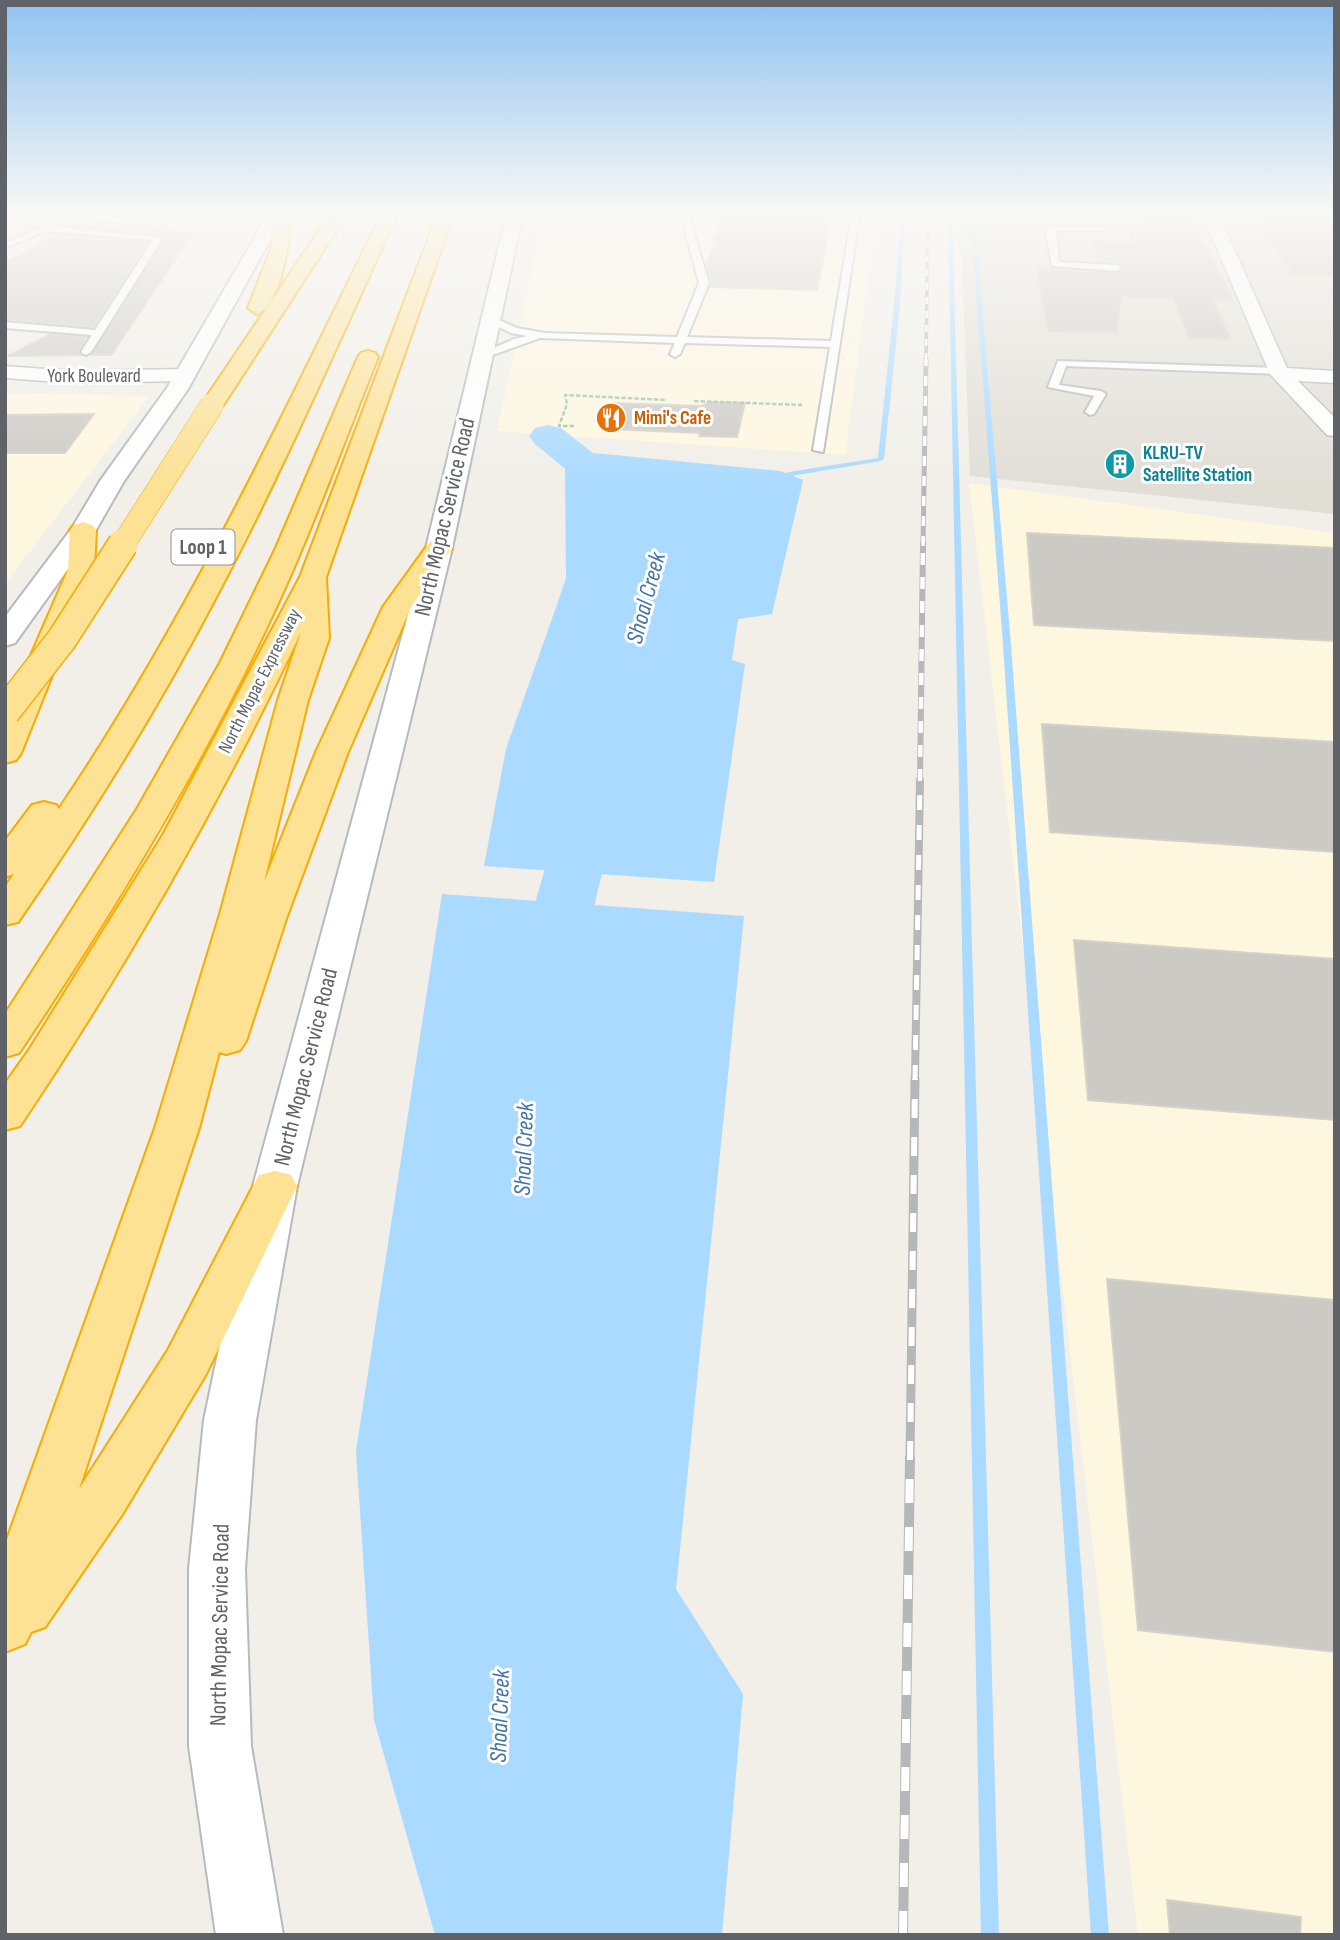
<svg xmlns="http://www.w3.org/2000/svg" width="1340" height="1940" font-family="'Sofia Sans Condensed',sans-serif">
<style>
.commercial{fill:#fef7e0}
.education{fill:#e1ded6}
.water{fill:#aadaff}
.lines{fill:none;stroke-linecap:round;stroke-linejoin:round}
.stream{fill:#aadaff;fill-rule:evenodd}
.river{fill:#aadaff;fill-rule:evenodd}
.building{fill:#cccac5;stroke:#d6d1c6;stroke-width:2}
.lane-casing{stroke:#b5b8bc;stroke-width:4}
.street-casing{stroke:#b5b8bc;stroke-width:3}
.secondary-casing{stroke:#b6babf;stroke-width:4}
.highway-casing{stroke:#f9ab00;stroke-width:4}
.path{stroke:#9cc7a9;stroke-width:2.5;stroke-dasharray:4.5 2;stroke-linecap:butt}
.lane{fill:#fff;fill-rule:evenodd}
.street{fill:#fff;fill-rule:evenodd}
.secondary{fill:#fff;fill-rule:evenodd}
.highway{fill:#fde293;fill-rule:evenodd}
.rail-far5-casing{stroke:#b6b7b8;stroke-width:3.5}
.rail-far4-casing{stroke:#b6b7b8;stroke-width:5}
.rail-far3-casing{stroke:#b6b7b8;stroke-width:6}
.rail-far2-casing{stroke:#b6b7b8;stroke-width:8}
.rail-far1-casing{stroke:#b6b7b8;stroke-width:9}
.rail-casing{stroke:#b6b7b8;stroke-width:10}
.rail-far5{stroke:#fff;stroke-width:2.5;stroke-dasharray:7;stroke-linecap:butt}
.rail-far4{stroke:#fff;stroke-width:3.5;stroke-dasharray:10;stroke-linecap:butt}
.rail-far3{stroke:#fff;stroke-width:4.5;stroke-dasharray:12;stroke-linecap:butt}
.rail-far2{stroke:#fff;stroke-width:5;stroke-dasharray:15;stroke-linecap:butt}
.rail-far1{stroke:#fff;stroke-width:6;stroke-dasharray:19;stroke-linecap:butt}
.rail{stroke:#fff;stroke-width:8;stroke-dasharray:24;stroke-linecap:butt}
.highway-bridge-far1-casing{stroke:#f9ab00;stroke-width:24;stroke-linecap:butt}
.highway-bridge-casing{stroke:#f9ab00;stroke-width:32;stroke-linecap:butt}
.highway-bridge-far1{stroke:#fde293;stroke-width:23}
.highway-bridge{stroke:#fde293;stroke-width:29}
.labels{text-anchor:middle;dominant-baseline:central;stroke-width:6;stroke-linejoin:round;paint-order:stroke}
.far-street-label{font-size:19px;fill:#5f6368;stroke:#fff}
.far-food-label{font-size:19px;font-weight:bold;fill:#c56008;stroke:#fff;text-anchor:start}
.far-culture-label{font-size:19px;font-weight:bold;fill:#0d838f;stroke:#fff;text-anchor:start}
.shield{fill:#fff;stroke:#8f9295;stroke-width:2}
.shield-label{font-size:21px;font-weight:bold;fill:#5f6368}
.street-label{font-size:23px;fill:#5f6368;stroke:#fff}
.water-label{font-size:24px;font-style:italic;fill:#4174aa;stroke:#fff}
</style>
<rect width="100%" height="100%" fill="#f1efe8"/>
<g class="commercial">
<polygon points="544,213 877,213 845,455 497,431"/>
<polygon points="5,393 149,396 5,584"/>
<polygon points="969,483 1335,533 1335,1935 1138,1935"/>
</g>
<polygon class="education" points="960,213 1335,213 1335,514 970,476"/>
<g class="water">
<polygon points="594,453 780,471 803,480 772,614 738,619 732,660 745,664 714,882 484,866 506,749 566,579 565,460"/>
<polygon points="442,894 744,916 676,1589 743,1694 722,1935 435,1935 374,1720 356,1451"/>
</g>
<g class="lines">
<g class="stream">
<polygon points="901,213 905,213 900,305 884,459 881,461 791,476 778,481 774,481 774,479 789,472 878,458 894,305"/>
<polygon points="948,213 952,213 999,1935 981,1935"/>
<polygon points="970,213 974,213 1011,645 1109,1935 1091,1935 1003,645"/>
</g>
<g class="river">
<polygon points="548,425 561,428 655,502 661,511 655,520 641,523 627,520 535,444 529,436 535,428"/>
<polygon points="596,771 615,776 623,787 575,985 566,999 543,1004 520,999 511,985 569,787 577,776"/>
</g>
</g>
<g class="building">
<polygon points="724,213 827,213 825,225 830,225 817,290 710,287 712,282 706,265 717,241 713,241"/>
<polygon points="1255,213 1335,215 1335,275 1292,274"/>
<polygon points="1142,216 1193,217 1232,300 1213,299 1230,339 1190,338 1173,298 1121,296 1117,332 1048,331 1037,268 1120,273 1125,268 1120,263 1097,261 1093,240 1133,242 1130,232 1148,232"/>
<polygon points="85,223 151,226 144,229 193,233 111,355 90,355 166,238 77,226"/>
<polygon points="58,235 148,242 94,327 5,319 5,262 46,243 40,242"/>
<polygon points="50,334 87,337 79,351 82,355 8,356"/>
<polygon points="709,402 745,403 737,437 699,436 700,433 609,429 610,403 702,406"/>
<polygon points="94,414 65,453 5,453 5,415"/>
<polygon points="1027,533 1335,548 1335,641 1034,625"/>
<polygon points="1042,724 1335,742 1335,852 1050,832"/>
<polygon points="1074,940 1335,959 1335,1120 1088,1100"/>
<polygon points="1107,1279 1335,1300 1335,1652 1138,1630"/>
<polygon points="1167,1900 1301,1917 1300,1935 1170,1935"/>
</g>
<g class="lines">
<g class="lane-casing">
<g id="lane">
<polygon points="54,213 145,220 149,222 145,224 27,216 5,218 5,214"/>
<polygon points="680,213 688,213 709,283 687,337 831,341 852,213 860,213 823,452 813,450 830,347 685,343 680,354 675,357 670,354 675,343 540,338 487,357 478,355 514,339 528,336 511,333 489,322 487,320 492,317 517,328 545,333 677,337 699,283"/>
<polygon points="56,221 60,223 55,226 163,238 91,352 86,355 81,352 92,335 5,328 5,322 95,330 153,240 46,231 5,248 5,243"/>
<polygon points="1051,226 1109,227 1106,231 1056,231 1059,262 1118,265 1122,268 1118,271 1052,266 1046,232"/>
<polygon points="1058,361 1279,368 1284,371 1279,374 1066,366 1059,385 1101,391 1106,394 1094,414 1090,415 1085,412 1094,396 1048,387"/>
</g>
</g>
<g class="street-casing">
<g id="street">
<polygon points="1202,213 1218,213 1287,368 1335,371 1335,383 1298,381 1335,418 1335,436 1327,435 1270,374"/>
<polygon points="5,366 72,371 184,369 191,371 194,375 191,379 184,381 72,383 5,378"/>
</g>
</g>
<g class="secondary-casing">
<g id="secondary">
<polygon points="269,213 285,213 188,389 124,481 96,530 15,643 5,646 5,617 72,528 100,481 167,388"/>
<polygon points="507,213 523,213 452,548 297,1186 256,1420 245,1569 251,1746 283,1935 216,1935 189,1746 189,1569 204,1420 253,1186 426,548"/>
</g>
</g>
<g class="highway-casing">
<g id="highway">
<path d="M274,213H290C292,235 280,308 257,314L248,308L271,249Z"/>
<polygon points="334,213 351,213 331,239 220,410 204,410 201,405 318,232"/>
<path d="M382,213H398C338,343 281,475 214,601C156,712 89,819 18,922L5,925V887L14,874L5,877V841L32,805L44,802L56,805L59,809C186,621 282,417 382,213Z"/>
<path d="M438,213H454L326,577L329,638L308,700L264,882L316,752L383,607L430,542L439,540L448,542L452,548L411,607L348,752L287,916L246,1041L240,1050L226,1054L219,1052L199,1128L79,1489L168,1350L259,1175L275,1171L291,1175L297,1186L206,1374L123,1513L45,1627L31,1632L25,1644L5,1652V1545L155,1128L220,914L278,700L301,632C220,803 125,969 20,1126L5,1130V1084L29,1050L163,835L300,577Z"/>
<path d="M368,351L375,353L378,357C342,447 309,539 267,627C197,775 110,917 19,1053L5,1057V1014L137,809L220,663L275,550L358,357L361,353Z"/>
<polygon points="83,522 92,525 96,530 94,570 21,753 16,760 5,763 5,715 68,570 70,530 74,525"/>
</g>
</g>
<g class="path">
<polyline points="694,401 802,405"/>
<polyline points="574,426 559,426 567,404 565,395 667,400"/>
</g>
<use href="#lane" class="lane"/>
<use href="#street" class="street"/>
<use href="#secondary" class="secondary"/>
<use href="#highway" class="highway"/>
<g class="rail-far5-casing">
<polyline id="rail-far5" points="926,360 928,213"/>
</g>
<g class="rail-far4-casing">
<polyline id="rail-far4" points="923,546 926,359"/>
</g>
<g class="rail-far3-casing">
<polyline id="rail-far3" points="920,781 923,544"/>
</g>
<g class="rail-far2-casing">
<polyline id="rail-far2" points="915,1080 920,780"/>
</g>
<g class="rail-far1-casing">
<polyline id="rail-far1" points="910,1460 915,1079"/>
</g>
<g class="rail-casing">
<polyline id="rail" points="903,1935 910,1458"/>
</g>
<use href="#rail-far5" class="rail-far5"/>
<use href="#rail-far4" class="rail-far4"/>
<use href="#rail-far3" class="rail-far3"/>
<use href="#rail-far2" class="rail-far2"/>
<use href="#rail-far1" class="rail-far1"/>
<use href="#rail" class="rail"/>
<g class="highway-bridge-far1-casing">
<polyline id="highway-bridge-far1" points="122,546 212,405"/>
</g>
<g class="highway-bridge-casing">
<polyline id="highway-bridge" points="5,712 62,639 123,544"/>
</g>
<use href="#highway-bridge-far1" class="highway-bridge-far1"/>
<use href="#highway-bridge" class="highway-bridge"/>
</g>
<linearGradient id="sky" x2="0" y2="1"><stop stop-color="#8fc3f1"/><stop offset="0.44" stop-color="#f9f8f5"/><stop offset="1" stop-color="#f9f8f5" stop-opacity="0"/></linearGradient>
<rect width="1340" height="485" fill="url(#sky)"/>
<defs>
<g id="restaurant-disc" transform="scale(1.575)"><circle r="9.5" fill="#e8710a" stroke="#fff"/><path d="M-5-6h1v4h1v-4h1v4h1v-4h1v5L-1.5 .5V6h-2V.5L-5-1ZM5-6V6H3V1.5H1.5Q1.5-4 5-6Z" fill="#fff"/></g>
<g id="building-disc" transform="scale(1.575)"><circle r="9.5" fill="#0f9aa8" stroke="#fff"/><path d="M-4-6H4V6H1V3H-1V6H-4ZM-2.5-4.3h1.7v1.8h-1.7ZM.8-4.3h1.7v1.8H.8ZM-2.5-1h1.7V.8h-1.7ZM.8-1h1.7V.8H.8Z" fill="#fff"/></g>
</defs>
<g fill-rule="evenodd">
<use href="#restaurant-disc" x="611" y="418"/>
<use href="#building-disc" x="1120" y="464"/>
</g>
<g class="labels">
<g class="far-street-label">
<text x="94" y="376">York Boulevard</text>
<text transform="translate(260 681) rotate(-63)">North Mopac Expressway</text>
</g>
<g class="far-food-label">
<text x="634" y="418">Mimi's Cafe</text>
</g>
<g class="far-culture-label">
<text x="1143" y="453">KLRU-TV<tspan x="1143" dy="22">Satellite Station</tspan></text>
</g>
<rect class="shield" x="171.5" y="529.5" width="63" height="35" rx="5"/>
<g class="shield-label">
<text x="203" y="547">Loop 1</text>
</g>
<g class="street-label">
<text transform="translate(445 517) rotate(-77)">North Mopac Service Road</text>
<text transform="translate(306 1067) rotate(-76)">North Mopac Service Road</text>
<text transform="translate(220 1625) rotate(-89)">North Mopac Service Road</text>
</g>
<g class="water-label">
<text transform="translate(646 598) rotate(-75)">Shoal Creek</text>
<text transform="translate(524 1149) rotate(-88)">Shoal Creek</text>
<text transform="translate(500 1716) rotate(-88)">Shoal Creek</text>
</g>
</g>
<rect width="1340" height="1940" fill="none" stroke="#5f6368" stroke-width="14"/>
</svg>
